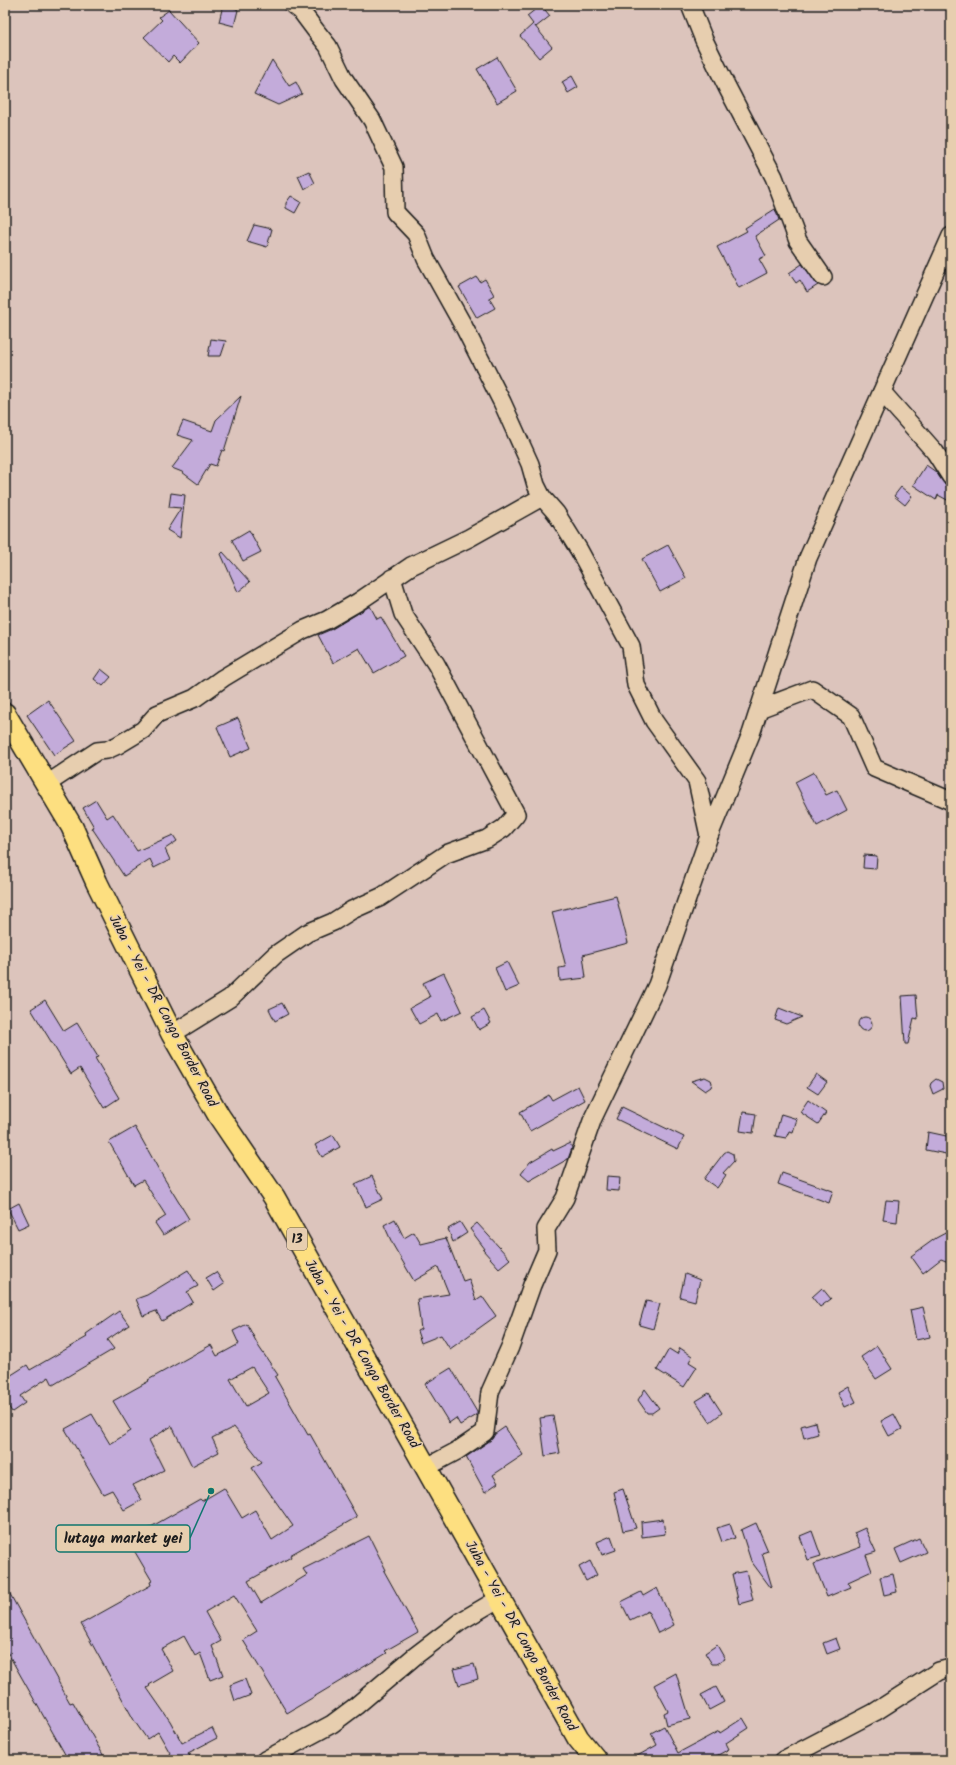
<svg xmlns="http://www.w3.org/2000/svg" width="956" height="1765" font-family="Kalam,sans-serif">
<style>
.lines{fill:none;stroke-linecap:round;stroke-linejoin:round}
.stream{stroke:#62869c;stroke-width:4.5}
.building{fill:#c3abda;stroke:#1c1c1c;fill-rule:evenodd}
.minor-casing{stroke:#1c1c1c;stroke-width:20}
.major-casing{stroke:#1c1c1c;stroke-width:24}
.minor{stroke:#e7ceaf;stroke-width:17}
.major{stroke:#fddf80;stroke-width:21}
.labels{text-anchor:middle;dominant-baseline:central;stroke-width:3;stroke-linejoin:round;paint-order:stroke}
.shield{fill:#e7ceaf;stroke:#595148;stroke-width:1}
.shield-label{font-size:13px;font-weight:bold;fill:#1c1c1c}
.street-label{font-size:14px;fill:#1c1c1c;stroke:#e7ceaf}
.leader{fill:none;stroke:#0f766e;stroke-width:1.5}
.callout-dot{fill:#0f766e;stroke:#e7ceaf;stroke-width:1.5}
.callout{fill:#e7ceaf;stroke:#0f766e;stroke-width:1.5}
.callout-label{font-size:15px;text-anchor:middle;font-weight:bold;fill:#1c1c1c}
</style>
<rect width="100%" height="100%" fill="#dcc4bc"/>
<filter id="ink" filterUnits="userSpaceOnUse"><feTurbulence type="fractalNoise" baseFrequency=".025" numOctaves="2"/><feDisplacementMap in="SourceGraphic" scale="8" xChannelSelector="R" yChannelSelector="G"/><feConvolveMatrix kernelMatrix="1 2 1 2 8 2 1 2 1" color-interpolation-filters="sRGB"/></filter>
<g filter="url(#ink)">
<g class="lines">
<polyline class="stream" points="5,230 7,233 5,259"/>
</g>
<g class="building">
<polygon points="223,5 230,5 238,10 234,26 219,22"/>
<polygon points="541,5 550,16 536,27 534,25 552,47 539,58 520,36 533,24 527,16"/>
<polygon points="169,10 199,43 180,63 173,56 168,62 144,37 162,20 159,17"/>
<polygon points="497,57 517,91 497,103 477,69"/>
<polygon points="272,60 289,86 296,82 302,94 278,105 254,94"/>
<polygon points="572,76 578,87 568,93 562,82"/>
<polygon points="309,171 315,183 304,189 298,176"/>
<polygon points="291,196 301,202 295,213 286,208 286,203"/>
<polygon points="775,209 779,220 755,236 766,256 759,259 767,273 739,288 717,247 747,231 745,228"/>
<polygon points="254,225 272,229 267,247 247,241"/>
<polygon points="802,264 818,285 807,292 800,280 796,283 789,273"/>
<polygon points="477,277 480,282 485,279 494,295 489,298 495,308 477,318 459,287"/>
<polygon points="211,339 226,341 221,356 208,356"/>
<polygon points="241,396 224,451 222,450 216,466 210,464 198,484 182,472 172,468 193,440 177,435 183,421 212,431 216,420"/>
<polygon points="926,465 936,472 946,486 951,488 951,502 938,495 936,500 913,485"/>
<polygon points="901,487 912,496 905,505 894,496"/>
<polygon points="171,493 185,495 180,538 167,530 181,508 169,507"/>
<polygon points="249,530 261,552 243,561 232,540"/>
<polygon points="668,545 686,578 660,592 642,559"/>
<polygon points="223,552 250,582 238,592 221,554"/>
<polygon points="370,606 377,619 381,617 404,656 374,673 359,648 333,663 318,635 332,629"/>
<polygon points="101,669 111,677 103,686 94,679"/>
<polygon points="48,700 76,741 54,755 27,715"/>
<polygon points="238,718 251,748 230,757 217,727"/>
<polygon points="814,772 826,795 837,790 847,810 817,826 795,782"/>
<polygon points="96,800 107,818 113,814 137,851 173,835 177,841 165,849 170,860 154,868 150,859 124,876 92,828 94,827 83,808"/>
<polygon points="864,855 877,856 876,869 863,868"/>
<polygon points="616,896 628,943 583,955 586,978 560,981 559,968 566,967 552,912"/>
<polygon points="507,962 519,986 505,992 495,968"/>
<polygon points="444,973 462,1011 441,1021 438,1014 419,1024 410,1008 430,997 423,983"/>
<polygon points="916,995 918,1019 914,1018 908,1044 905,1044 902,996"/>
<polygon points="45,1000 64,1031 77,1023 98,1057 95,1058 119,1098 104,1108 80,1068 71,1074 31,1009"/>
<polygon points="282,1003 288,1014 275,1021 269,1009"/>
<polygon points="779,1008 802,1017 786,1024 775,1020"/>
<polygon points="484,1010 491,1023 479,1030 472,1017"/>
<circle cx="865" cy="1024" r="7"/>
<polygon points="816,1074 827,1082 818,1094 807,1087"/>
<polygon points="705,1077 711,1080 712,1083 711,1087 705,1091 691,1081"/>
<polygon points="936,1079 942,1082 943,1089 933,1094 930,1086 931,1083"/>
<polygon points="578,1086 585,1100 530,1131 520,1112 549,1095 552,1100"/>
<polygon points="808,1100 826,1113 818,1124 800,1112"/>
<polygon points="622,1107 684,1137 678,1149 616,1119"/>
<polygon points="743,1112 756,1114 753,1133 740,1131"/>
<polygon points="781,1114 797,1119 793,1132 789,1131 786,1138 775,1136"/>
<polygon points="135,1127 159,1170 189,1219 163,1235 155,1223 166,1216 143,1180 134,1185 109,1142"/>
<polygon points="928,1132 951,1137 951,1155 926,1150"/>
<polygon points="333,1135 340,1147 322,1157 315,1145"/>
<polygon points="570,1143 572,1148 568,1159 529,1181 521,1174 530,1162 552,1149 553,1151"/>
<polygon points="727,1151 733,1154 734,1161 723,1173 726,1175 717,1188 704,1179 724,1153"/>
<polygon points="782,1173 833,1191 829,1203 778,1184"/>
<polygon points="372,1176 383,1199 366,1207 355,1184"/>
<polygon points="607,1176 620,1177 619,1191 606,1190"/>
<polygon points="886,1200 899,1201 897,1222 883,1220"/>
<polygon points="19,1203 29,1224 18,1229 8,1209"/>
<polygon points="395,1219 404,1238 414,1232 421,1244 446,1238 463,1281 469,1279 476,1300 482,1296 496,1316 450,1349 441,1335 421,1343 417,1331 421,1329 417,1299 449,1294 438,1267 414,1281 393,1245 384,1225"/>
<polygon points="460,1222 467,1233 453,1242 448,1229"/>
<polygon points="477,1223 510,1259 499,1268 483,1250 485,1249 470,1229"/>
<polygon points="951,1230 951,1263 941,1259 923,1273 911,1256 936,1238"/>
<polygon points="188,1270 198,1286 187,1292 193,1302 162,1321 156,1311 143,1316 136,1299 147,1295"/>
<polygon points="216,1272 224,1284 214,1291 206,1278"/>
<polygon points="685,1274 700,1280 695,1301 680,1297"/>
<polygon points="822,1288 831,1299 820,1307 812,1297"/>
<polygon points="646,1301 660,1304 653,1329 639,1325"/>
<polygon points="923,1307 930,1337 916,1340 910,1310"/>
<polygon points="119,1311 129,1325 107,1340 114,1349 53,1385 49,1377 20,1396 25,1403 12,1412 5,1401 5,1379 27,1365 30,1370 87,1337 86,1334"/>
<path d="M247,1324L259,1347L278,1375L275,1377L308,1435L310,1434L357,1517L290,1555L291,1557L248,1581L261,1603L307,1575L303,1569L369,1536L386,1570L384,1571L418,1632L385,1651L387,1653L287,1713L243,1640L257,1631L234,1595L205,1612L221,1641L212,1646L223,1675L210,1680L200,1653L195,1656L184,1636L161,1649L173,1671L149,1685L150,1686L147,1688L170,1721L182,1743L212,1728L217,1738L188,1753L192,1760H174L158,1732L147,1739L135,1722L81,1624L151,1585L150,1582L152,1581L128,1540L200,1499L202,1501L224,1488L242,1518L255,1510L272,1540L293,1526L252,1468L262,1462L234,1427L212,1438L219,1452L192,1466L172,1426L149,1440L164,1470L133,1485L142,1500L124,1510L112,1490L103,1494L65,1429L92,1414L110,1444L131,1431L113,1401L149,1381L148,1380L211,1345L217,1356L239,1344L233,1331ZM252,1367L269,1393L246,1406L230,1379Z"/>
<polygon points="877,1346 892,1369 876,1379 861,1357"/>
<polygon points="680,1348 692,1356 689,1362 697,1367 684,1387 657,1370 669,1349 677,1354"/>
<polygon points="451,1368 477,1412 477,1415 460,1425 456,1418 449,1423 425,1384"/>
<polygon points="848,1386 856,1402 845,1407 838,1392"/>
<polygon points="645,1389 659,1408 652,1413 647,1413 638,1400"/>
<polygon points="709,1393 722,1413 710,1422 696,1401"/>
<polygon points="894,1414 902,1429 889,1436 881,1421"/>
<polygon points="553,1416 560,1453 545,1456 540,1418"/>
<polygon points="815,1422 818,1434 804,1438 801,1426"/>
<polygon points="505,1427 523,1455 493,1475 498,1483 485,1492 466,1457 491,1440 495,1434"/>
<polygon points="623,1489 636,1528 623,1531 614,1492"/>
<polygon points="663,1519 665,1534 642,1537 641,1522"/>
<polygon points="756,1523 768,1551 762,1553 772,1587 771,1588 751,1561 741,1530"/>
<polygon points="730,1524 735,1538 722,1542 717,1528"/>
<polygon points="865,1528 876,1552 866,1555 872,1571 848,1582 851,1587 827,1597 814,1564 861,1547 854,1533"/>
<polygon points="812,1531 821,1556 808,1560 800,1536"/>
<polygon points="611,1536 616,1550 602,1555 597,1542"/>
<polygon points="919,1538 926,1552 901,1563 895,1549"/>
<polygon points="590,1561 597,1575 586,1581 579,1567"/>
<polygon points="746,1571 753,1600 739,1604 732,1574"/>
<polygon points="893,1574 897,1592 884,1595 880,1577"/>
<polygon points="5,1585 70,1703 73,1702 106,1760 69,1760 66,1756 5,1648"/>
<polygon points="657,1588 674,1625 658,1633 648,1611 630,1620 621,1602 641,1592 643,1596"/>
<polygon points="836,1638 840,1649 827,1654 823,1643"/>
<polygon points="717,1645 725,1659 717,1664 712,1664 705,1653"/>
<polygon points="474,1664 478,1679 459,1685 454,1669"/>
<polygon points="676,1673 690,1719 667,1725 664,1713 668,1711 654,1685"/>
<polygon points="245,1679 251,1695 235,1701 230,1685"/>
<polygon points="716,1687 724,1702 709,1710 701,1695"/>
<polygon points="743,1718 749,1728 726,1743 729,1749 709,1760 630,1760 657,1745 651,1733 664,1726 678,1753 719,1731 720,1733"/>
</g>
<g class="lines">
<g class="minor-casing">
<g id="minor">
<polyline points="293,5 301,11 316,31 328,46 344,79 372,120 394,167 395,212 416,234 426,259 464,327 502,402 530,464 536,485 542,497 556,513 579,550 631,646 636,685 654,721 697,781 709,836"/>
<polyline points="690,5 704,40 727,87 774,177 798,241 823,277"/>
<polyline points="882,392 935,452 951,477"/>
<polyline points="759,709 812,689 851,716 874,768 951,801"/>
<polyline points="47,784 97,751 107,750 118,745 143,730 157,714 195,698 223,678 303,630 327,620 358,602 411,566 469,538 542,497"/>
<polyline points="172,1034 230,998 275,955 307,933 333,922 352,910 381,897 446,854 487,839 504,828 516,814 436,664 403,614 392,578"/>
<polyline points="427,1467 457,1451 485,1432 490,1392 510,1347 532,1285 547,1250 546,1229 565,1198 593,1118 657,985 709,836 751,734 808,558 951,236"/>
<polyline points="265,1760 332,1724 356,1706 415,1656 461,1621 500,1598"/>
<polyline points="783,1760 875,1712 939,1671 951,1668"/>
</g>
</g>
<g class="major-casing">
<polyline id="major" points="5,714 72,827 97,883 172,1034 219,1116 274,1197 578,1738 596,1760"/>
</g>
<use href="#minor" class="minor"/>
<use href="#major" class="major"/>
</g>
</g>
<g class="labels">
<rect class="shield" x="287" y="1228" width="20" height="22" rx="3"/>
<g class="shield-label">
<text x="297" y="1239">13</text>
</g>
<g class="street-label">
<text transform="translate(163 1011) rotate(62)">Juba - Yei - DR Congo Border Road</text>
<text transform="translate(362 1354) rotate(60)">Juba - Yei - DR Congo Border Road</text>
<text transform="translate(521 1636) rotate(61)">Juba - Yei - DR Congo Border Road</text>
</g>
</g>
<path class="leader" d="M211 1491L190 1538"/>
<circle class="callout-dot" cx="211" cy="1491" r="4"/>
<rect class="callout" x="56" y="1525" width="134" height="27" rx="4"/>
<g class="callout-label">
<text x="123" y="1543">lutaya market yei</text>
</g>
<rect width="956" height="1765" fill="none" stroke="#e7ceaf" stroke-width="20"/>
<rect x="10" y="10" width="936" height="1745" fill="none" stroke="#1c1c1c" stroke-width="1.5" filter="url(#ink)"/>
</svg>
